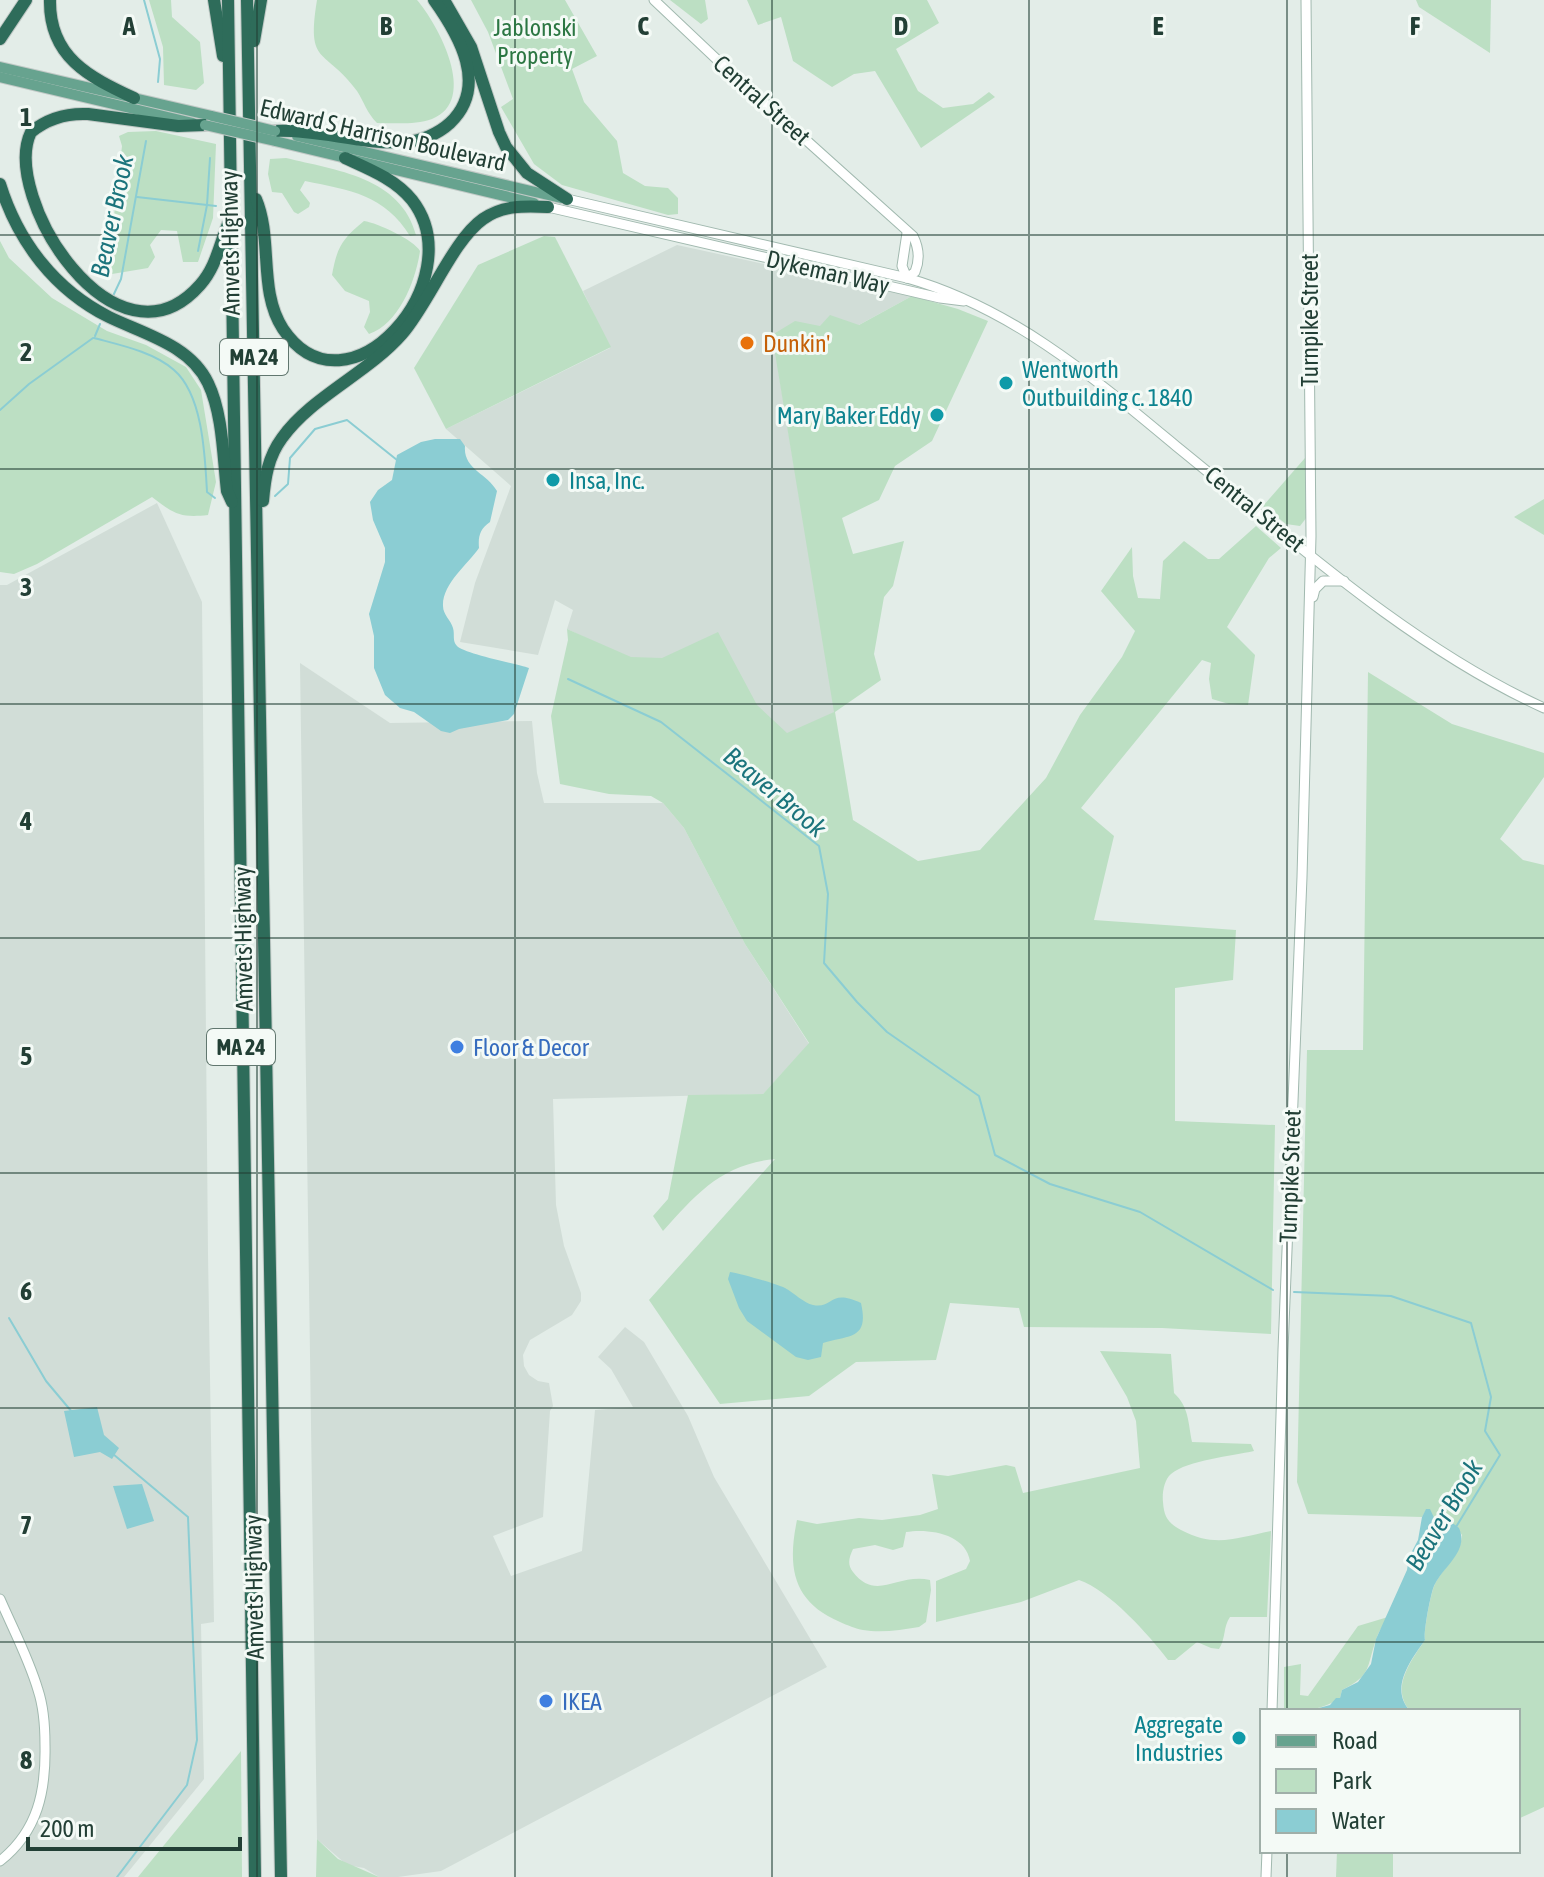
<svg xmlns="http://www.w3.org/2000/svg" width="1544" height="1877" font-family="'Asap Condensed',sans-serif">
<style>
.built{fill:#d1ddd7}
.green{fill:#bcdfc3}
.water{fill:#8bcdd3}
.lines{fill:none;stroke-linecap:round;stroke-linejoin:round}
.stream{stroke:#8bcdd3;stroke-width:2}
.secondary-casing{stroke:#a1b9af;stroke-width:11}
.primary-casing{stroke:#c1c9c6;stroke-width:12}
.highway-casing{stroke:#c1c9c6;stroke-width:14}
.secondary{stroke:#fff;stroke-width:9}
.primary{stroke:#67a38f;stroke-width:10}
.highway{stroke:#2e6c5a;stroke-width:12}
.primary-bridge-casing{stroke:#c1c9c6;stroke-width:12;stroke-linecap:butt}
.primary-bridge{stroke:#67a38f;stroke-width:10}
.grid{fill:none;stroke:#223f35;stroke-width:2;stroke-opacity:0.55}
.food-dot{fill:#e8710a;stroke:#f4faf6;stroke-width:3}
.culture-dot{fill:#0f9aa8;stroke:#f4faf6;stroke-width:3}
.shop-dot{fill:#3f7fe0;stroke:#f4faf6;stroke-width:3}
.labels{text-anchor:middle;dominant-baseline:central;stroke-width:6;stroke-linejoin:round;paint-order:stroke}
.shield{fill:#f4faf6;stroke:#61776f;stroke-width:2}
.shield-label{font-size:22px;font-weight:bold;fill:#223f35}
.park-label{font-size:24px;fill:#2c7743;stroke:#f4faf6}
.street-label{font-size:24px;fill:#223f35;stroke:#f4faf6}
.food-label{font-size:24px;fill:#c56008;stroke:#f4faf6;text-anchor:start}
.culture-label{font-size:24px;fill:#0d838f;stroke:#f4faf6;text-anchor:start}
.shop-label{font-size:24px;fill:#366cbe;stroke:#f4faf6;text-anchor:start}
.water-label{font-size:26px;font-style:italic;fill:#1b747c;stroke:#f4faf6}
.grid-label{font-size:26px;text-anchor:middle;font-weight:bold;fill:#223f35;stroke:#f4faf6;stroke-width:6;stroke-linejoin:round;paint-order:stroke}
</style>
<rect width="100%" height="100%" fill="#e3ede8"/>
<g class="built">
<polygon points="677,245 912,296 778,369 835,712 788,734 567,629 573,610 555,600 538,655 460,642 475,583 511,486 446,429 610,348 583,291"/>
<polygon points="157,503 202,602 208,1254 214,1622 201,1624 204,1779 124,1877 0,1877 0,585 7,585"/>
<polygon points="300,663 390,723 532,721 537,773 544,803 663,803 684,828 745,944 809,1044 763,1094 553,1099 556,1205 564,1246 581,1293 581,1301 572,1315 530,1340 523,1355 524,1366 529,1375 538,1381 549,1383 553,1406 550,1411 543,1517 493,1536 511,1576 582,1551 595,1410 633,1407 611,1369 598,1357 625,1327 644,1342 688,1416 714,1477 827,1667 441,1871 398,1877 379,1877 364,1868 347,1865 317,1839"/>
</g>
<g class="green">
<polygon points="149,0 171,0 172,17 200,42 204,83 196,90 164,85 163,47"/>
<path d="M317,0H417C437,23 480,100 432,119C415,125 395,123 377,123C367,113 364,102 357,91C325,47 306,67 317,0Z"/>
<polygon points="471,0 565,0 597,56 572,69 584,102 617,141 623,173 645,186 668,188 678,198 678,214 668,215 562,185 534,164 501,107 513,99 488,32"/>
<polygon points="670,0 705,0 708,19 701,24"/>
<polygon points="747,0 927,0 939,23 896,49 918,91 943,108 973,104 989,92 995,97 921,148 875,71 854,74 832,87 793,61 781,17 758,25"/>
<polygon points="1416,0 1491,0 1490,53 1419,7"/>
<polygon points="156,131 216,144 213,218 198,262 183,262 177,231 161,230 150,245 155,257 148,268 112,274 105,261 113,225 122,146 119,136 128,132"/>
<path d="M286,158C335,170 401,177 416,235L410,236C385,195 350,190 305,181L300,190L310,203L309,207L298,214L294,212L282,193L272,192L268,174L270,159Z"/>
<path d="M364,221C378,223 414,240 420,251C416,280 399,324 369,334L364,327L370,312L369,301L345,291L332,275C337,247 342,239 364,221Z"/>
<polygon points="544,236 555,237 611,347 446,429 414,368 478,265"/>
<path d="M0,241L9,258L52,298L107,331L146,345L186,367L201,390L216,482L208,515C180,518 174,514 152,497L37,564L14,574L0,572Z"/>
<path d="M912,296L958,309L988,321L932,441L895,466L879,500L842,518L853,554L904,541L893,586L884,597L874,654L881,680L835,712L853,820L918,861L980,850L1046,778L1080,715L1122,657L1135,631L1101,591L1132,547L1133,576L1138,598L1160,599L1163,561L1184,541L1208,559H1219L1256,526L1281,548L1269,558L1227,627L1255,655L1248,705L1229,704L1212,699L1209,679L1211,663L1202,660L1081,808L1114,836L1094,920L1236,930L1233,980L1175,988V1121L1275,1125L1271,1334L1162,1328L1024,1327L1019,1308L950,1303L936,1360L856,1362L809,1396L720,1404L649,1300L775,1159C722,1164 696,1194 663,1231L653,1216L668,1199L688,1095L763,1094L809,1043L745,944L684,828L663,803L651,796L609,794L560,784L551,716L568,640L567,629L631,657L662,658L718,632L757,705L787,733L834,712L772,335L795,321L820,326L830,315L859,325Z"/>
<polygon points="1305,458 1307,517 1300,526 1286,524 1263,506"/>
<polygon points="1544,499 1544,535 1514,517"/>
<path d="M1368,672L1452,724L1544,753V777L1500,839L1523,860L1544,865V1807L1518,1819V1711H1410C1390,1688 1411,1661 1425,1640C1423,1634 1431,1591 1435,1584C1444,1566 1460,1557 1462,1535L1454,1524L1436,1522L1426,1510L1422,1517L1308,1514L1297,1482L1307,1050H1363Z"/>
<path d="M1100,1351L1171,1354L1174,1393C1189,1407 1188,1422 1192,1442L1251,1444L1254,1451C1232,1456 1188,1460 1171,1474C1164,1480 1162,1493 1163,1502C1164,1517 1168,1523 1181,1530C1215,1548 1236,1538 1271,1531L1267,1617H1230C1223,1627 1226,1638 1219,1649L1211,1648L1197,1642L1175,1660H1168C1149,1635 1109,1590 1079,1580L1021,1602L936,1622V1581L966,1569L970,1561C966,1534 929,1528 906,1532L903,1547L893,1550L875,1545L853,1549C849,1558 847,1564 853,1572C876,1602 897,1573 930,1580L931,1590L926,1622L919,1627C901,1630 881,1633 863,1630C856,1629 847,1625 840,1622C793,1602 787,1568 797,1520L817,1524L859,1518L882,1520L920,1515L938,1509L932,1474L948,1476L1006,1465L1015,1467L1023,1493L1140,1468L1136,1421L1127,1397Z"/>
<path d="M1388,1617C1384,1624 1378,1632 1376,1640C1366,1668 1372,1675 1342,1690L1340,1698C1323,1710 1304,1711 1284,1711V1667L1301,1664L1300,1695L1308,1696L1358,1626Z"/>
<polygon points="241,1751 242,1877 138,1877"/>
<polygon points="317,1839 338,1859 379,1877 316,1877"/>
<polygon points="1337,1851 1393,1851 1393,1877 1336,1877"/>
</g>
<g class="water">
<path d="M435,439H460L465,446C463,469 487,473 497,491L490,522C480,529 478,536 479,548C468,564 442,584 443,606C443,615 451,620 453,628C455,635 452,641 457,646C463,653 516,664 529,668L514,714L508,720L459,729L450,733L441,731L414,712L400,708L385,695L374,668V636L369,614L385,562V548L373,520L370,502L378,490L392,480L397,455L421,442Z"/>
<path d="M730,1272C742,1274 774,1283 785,1288C794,1293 804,1303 813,1305C834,1309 829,1288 861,1303C869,1339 851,1335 823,1343L821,1357L808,1360L796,1357L747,1321L739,1308L728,1279Z"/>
<polygon points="97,1407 104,1435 119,1448 112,1459 100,1452 74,1457 64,1411"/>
<polygon points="142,1484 154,1521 127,1529 113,1486"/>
<path d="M1426,1509H1430L1436,1522L1454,1524L1459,1528C1469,1551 1445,1565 1435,1584C1431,1590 1423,1634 1425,1640C1411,1660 1389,1688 1410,1711H1308L1330,1705L1336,1698H1340L1342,1690L1358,1682L1371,1664L1376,1639L1407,1570L1409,1557L1418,1540L1422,1517Z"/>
</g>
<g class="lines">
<g class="stream">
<polyline points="144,0 160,59 158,82"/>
<polyline points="137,197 216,206"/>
<polyline points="198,251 207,205 210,158"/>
<polyline points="113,296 121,279 146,141"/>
<polyline points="95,336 100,324"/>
<path d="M94,338C120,345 154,352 174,370C203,395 205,456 207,492L215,498"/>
<polyline points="0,410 29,384 93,338"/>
<polyline points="275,496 288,484 290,458 315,429 347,420 397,460"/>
<polyline points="568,679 661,722 819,846 828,894 824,963 857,1002 887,1032 979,1096 995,1155 1050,1184 1140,1212 1273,1290"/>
<polyline points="1294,1292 1391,1296 1471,1323 1491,1397 1485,1431 1500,1455 1456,1527"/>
<polyline points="9,1318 46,1381 72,1412"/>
<polyline points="113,1454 188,1517 197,1740 187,1785 117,1877"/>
</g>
<g class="secondary-casing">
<g id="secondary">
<path d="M654,0L728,70L913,236C919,248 920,260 915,272L907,278"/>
<path d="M567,199L907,278C1012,308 1093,377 1176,446C1290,538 1410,647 1544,708"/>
<polyline points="548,207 940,298 964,301"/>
<polyline points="907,278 902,266 907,233"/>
<polyline points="1313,597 1315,589 1323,581 1344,581"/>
<path d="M0,1599C13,1629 29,1659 38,1690C44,1708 45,1727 45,1745C46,1791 38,1831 0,1861"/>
<polyline points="1272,1711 1283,1350 1302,877 1311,536 1306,0"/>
<polyline points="1266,1877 1267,1851"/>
</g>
</g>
<g class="primary-casing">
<g id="primary">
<polyline points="0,67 212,116"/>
<polyline points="0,77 193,123"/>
<polyline points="297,136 561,198"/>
<polyline points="275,141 534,203"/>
</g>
</g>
<g class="highway-casing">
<g id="highway">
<path d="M50,0C49,57 89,77 134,98"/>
<polyline points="214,0 223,56"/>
<polyline points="228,0 255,1877"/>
<polyline points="247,0 281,1877"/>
<polyline points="444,0 471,47 499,132 506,147 527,173 567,199"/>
<polyline points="0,39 26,0"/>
<polyline points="254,41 261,0"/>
<path d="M205,125L178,126L88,114C67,113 48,118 31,132C0,196 116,380 200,285C216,267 219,246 228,224"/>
<path d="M275,131C318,129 362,145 405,142C421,141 438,134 450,123C489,86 459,35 434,0"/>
<path d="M0,184C18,242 55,290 109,317C144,334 190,345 208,383C223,414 223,457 227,491L232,502"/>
<path d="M256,199C273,239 258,291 283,329C347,424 474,280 412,200C395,179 369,169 345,158"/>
<path d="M263,501C265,477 268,457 282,438C311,397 368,373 402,334C429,303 453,240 483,219C503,205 524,206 548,207"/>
</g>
</g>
<use href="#secondary" class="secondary"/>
<use href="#primary" class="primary"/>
<use href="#highway" class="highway"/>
<g class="primary-bridge-casing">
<g id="primary-bridge">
<polyline points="212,116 275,131"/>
<polyline points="205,125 275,141"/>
</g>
</g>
<use href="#primary-bridge" class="primary-bridge"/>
</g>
<path class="grid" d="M257,0V1877M515,0V1877M772,0V1877M1029,0V1877M1287,0V1711M0,235H1544M0,469H1544M0,704H1544M0,938H1544M0,1173H1544M0,1408H1544M0,1642H1544M1287,1851V1877"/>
<circle class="food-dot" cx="747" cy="343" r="8"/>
<g class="culture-dot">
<circle cx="1006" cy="383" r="8"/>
<circle cx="937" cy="415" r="8"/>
<circle cx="553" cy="480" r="8"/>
<circle cx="1239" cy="1738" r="8"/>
</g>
<g class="shop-dot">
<circle cx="457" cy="1047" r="8"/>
<circle cx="546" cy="1701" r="8"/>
</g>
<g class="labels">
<g class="shield">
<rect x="220" y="339" width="68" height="36" rx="6"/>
<rect x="207" y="1029" width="68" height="36" rx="6"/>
</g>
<g class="shield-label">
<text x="254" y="357">MA 24</text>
<text x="241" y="1047">MA 24</text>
</g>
<g class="park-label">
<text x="535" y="27">Jablonski<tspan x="535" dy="28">Property</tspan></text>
</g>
<g class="street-label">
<text transform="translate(762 100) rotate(42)">Central Street</text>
<text transform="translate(383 135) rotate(13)">Edward S Harrison Boulevard</text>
<text transform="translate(230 243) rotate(-91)">Amvets Highway</text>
<text transform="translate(828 272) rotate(13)">Dykeman Way</text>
<text transform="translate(1309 320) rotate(-90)">Turnpike Street</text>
<text transform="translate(1255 509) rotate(39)">Central Street</text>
<text transform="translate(243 939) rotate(-91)">Amvets Highway</text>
<text transform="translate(1290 1176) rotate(-88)">Turnpike Street</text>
<text transform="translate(254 1587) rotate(-91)">Amvets Highway</text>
</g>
<g class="food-label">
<text x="763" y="343">Dunkin'</text>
</g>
<g class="culture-label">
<text x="1022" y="369">Wentworth<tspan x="1022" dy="28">Outbuilding c. 1840</tspan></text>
<text x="921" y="415" text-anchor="end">Mary Baker Eddy</text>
<text x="569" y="480">Insa, Inc.</text>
<text x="1223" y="1724" text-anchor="end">Aggregate<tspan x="1223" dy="28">Industries</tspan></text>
</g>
<g class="shop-label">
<text x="473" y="1047">Floor &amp; Decor</text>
<text x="562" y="1701">IKEA</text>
</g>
<g class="water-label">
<text transform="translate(112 216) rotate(-78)">Beaver Brook</text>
<text transform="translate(775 792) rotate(40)">Beaver Brook</text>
<text transform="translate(1444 1515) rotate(-59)">Beaver Brook</text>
</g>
</g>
<g class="grid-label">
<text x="129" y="35">A</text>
<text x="386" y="35">B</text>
<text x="643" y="35">C</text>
<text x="901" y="35">D</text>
<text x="1158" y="35">E</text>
<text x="1415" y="35">F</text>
<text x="26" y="126">1</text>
<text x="26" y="361">2</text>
<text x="26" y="596">3</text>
<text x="26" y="830">4</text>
<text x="26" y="1065">5</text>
<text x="26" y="1300">6</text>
<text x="26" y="1534">7</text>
<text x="26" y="1769">8</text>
</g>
<rect x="1260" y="1709" width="260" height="144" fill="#f4faf6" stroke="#a0afa9" stroke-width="2"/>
<rect x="1276" y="1735" width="40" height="12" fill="#67a38f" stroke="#a0afa9" stroke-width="2"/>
<text x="1332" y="1749" font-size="24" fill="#223f35">Road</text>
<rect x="1276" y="1769" width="40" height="24" fill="#bcdfc3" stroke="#a0afa9" stroke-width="2"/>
<text x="1332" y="1789" font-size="24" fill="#223f35">Park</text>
<rect x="1276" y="1809" width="40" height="24" fill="#8bcdd3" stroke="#a0afa9" stroke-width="2"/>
<text x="1332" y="1829" font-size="24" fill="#223f35">Water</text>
<path d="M28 1837v12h212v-12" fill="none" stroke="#223f35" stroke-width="4"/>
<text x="40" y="1837" font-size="24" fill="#223f35" stroke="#f4faf6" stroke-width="6" paint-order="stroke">200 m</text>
</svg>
